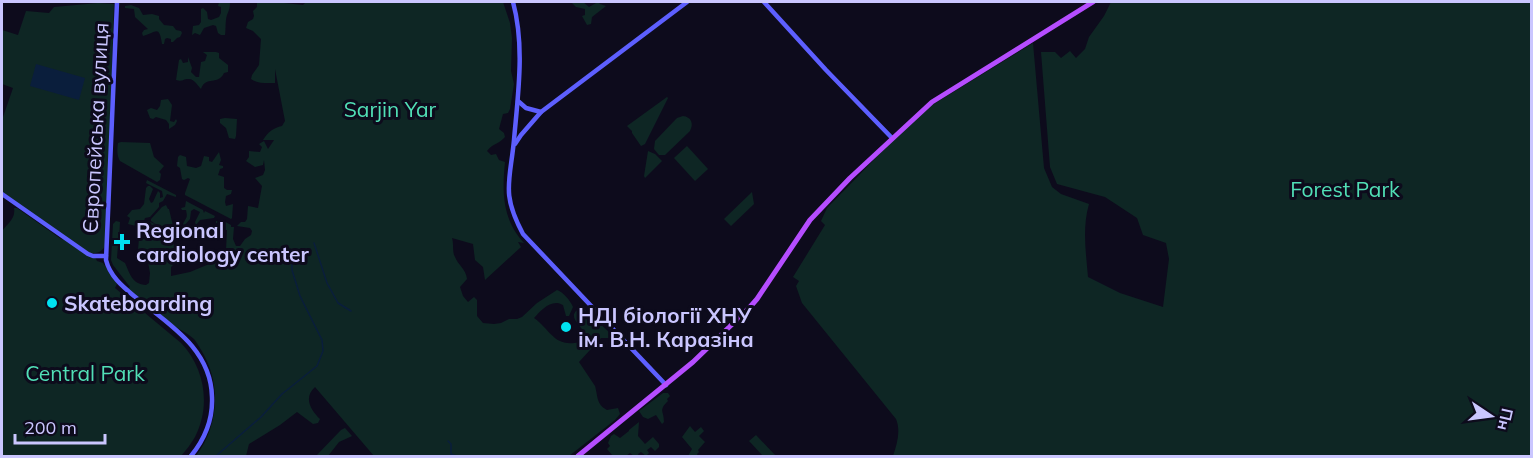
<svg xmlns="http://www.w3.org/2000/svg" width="1533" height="458" font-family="Mulish,sans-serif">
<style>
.green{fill:#0e2624}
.water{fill:#0a1e3c}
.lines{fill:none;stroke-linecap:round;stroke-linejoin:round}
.stream{stroke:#0a1e3c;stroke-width:1.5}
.secondary{stroke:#5d5fff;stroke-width:4.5}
.primary{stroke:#b54dff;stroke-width:5}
.poi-dot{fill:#00e2f1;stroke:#0d0b1c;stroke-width:2}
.labels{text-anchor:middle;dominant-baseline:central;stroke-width:6;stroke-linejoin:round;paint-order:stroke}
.park-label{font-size:21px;fill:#51dfb6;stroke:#0d0b1c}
.street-label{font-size:21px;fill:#cac6ff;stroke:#0d0b1c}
.poi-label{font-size:21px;font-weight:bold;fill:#cac6ff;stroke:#0d0b1c;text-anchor:start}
</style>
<rect width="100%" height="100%" fill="#0d0b1c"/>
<g class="green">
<path d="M219,2H230C230,8 229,10 227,15C225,21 226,29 225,35H221L218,33L216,26L213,25L204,28L200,35L195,33L192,35L193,26L199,25L201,22V9L203,8L207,12L208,19L211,20L219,17L221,13V7L218,6Z"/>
<path d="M257,2H275L303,5L306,2H503L510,23L512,38L511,71L514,84L510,109L508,113L503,114L499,129L504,133L505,137C499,144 492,144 487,151L491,155L496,154L499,160L505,162C502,192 502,219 524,243L518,242L521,247L485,280L483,267L475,260L473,244L452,238C454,244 452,252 455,257C458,265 466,269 467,279L460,287L463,296L468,302L474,297L477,300V316L483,323L494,324L501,323L509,319H517L522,317L537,303L557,290C563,292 570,300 573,307L569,316H566L563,305C552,298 541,310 534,318C552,331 554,348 580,342L582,329C575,320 568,314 582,307L610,333L611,338H601L579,362L595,386C598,396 596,404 607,410L618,408L620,414L615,420L569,456H374L315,387C303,398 311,410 320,419L318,423L313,424L297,412L280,425L249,444L246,456H196C217,428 221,391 206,359C203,353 198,344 194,339C186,332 175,327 166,321C152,311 139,300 126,289L130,287L113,265L111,260L113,224L116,221L120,222L119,238L115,241V244L118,245L117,258L125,263C130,274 132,284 146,285L149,283L150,273L148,262H137L139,238L144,239L145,236L139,235L140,233L146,234V233H150L151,229L143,228V226L137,230L136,226L128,224L130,218L127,216L132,210L140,209L144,204L146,188L148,186H150L153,189L149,199L151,203L153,202L158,191L160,193V198L163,197L162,191L146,183L147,180L176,195V197L167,194L163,201L159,203V207L150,217L145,218L144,221V223L148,221L157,225L151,221V219L162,207L166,205L168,209H169L173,226L179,225V227C174,233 168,230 162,227L157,232L158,234L163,235L166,233H177L179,235L174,243V264L171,267V276L190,272L214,262L215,253H223L224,250H226L227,230H220V234H216V230L219,229L220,224L216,223V221H219L220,219L231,225V227H234L233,239L236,246H240L245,239L251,235L252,231L250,228L237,226L241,222H245L247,219L248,206L258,208L262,186L255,178L263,175L265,170L264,160L263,165L255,167L246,161L249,157V151L260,152L262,147L259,144L264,141L268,149L274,140H263C268,132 273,128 282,126L285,121L275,69V83C267,83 258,84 251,79L252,75L259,65L261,39L253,31L246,28L248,22L253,19L254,16L253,11L257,7Z"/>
<polygon points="573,2 583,2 589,7 598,2 600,4 606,6 592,17 591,24 587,25 582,16 585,15 585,9 576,7 572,3"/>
<path d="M1111,2H1531V456H893C897,444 901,431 896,419L802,303L796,286L799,281L793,277L825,225L821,221L827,208L898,135L929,107L1033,43L1044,168L1052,187L1061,194L1089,204C1082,228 1086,253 1088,277L1120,293L1163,307L1169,259L1166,243L1143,235L1137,218L1105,197L1057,184L1050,167L1041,52H1055L1061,58L1070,51L1076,58L1085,49L1089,37L1104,16Z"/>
<path d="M98,3L114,4L107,241C104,250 100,254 90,253L2,192V120L13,88L2,84V30L18,35L26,11L49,13L54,7Z"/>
<path d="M131,5L139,8L143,15L152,14L159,16V19L164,25L173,26L176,30L181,31L182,33L180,37L177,38L173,42H171V39L167,38L165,39L164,44H162C159,24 156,33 143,36L142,33L144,30L148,29L135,17L134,9L125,8V6Z"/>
<path d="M203,52H216L219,53V58L228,65V72L224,73C218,86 206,75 201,89C198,86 194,78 188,79C183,79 183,82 176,80L179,60L181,59L183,63L188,62V57L192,68L191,72L196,77H199L201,62L205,61L207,55Z"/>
<polygon points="667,97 668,98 645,144 641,146 632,133 632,131 627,126"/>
<polygon points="168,99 172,105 170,121 174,122 176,119 177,121 175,125 169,129 169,124 166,120 156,117 153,119 150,118 147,110 151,108 157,110 160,106 161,100"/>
<path d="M683,116C691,117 694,123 690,131L665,155H659L654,149L655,141L677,118Z"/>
<polygon points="225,118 237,119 236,136 235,139 229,138 226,128 220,123 220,119"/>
<path d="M121,142L150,143L154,157L164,166L159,172L161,174L160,180L157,182L120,161C117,156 117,150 118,143Z"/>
<polygon points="687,146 708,169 695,181 674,158"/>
<polygon points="648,151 655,154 662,161 645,178 644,176"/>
<polygon points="219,152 221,160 219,165 223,166 223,168 220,169 218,175 224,177 224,188 227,190 232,190 231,194 226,196 225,202 226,206 233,204 232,218 231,219 185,195 185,193 190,179 188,178 184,180 182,179 180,168 177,166 178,157 180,155 186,157 187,166 196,168 201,166 204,156 209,157 209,161 212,162"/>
<polygon points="752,192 754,204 731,226 724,219"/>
<path d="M186,201L203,210L204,213L205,211L215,216L214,218L200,220L196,225L195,222L200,212L194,209L191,211L190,219L184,226L183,224C186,217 188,219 186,210H182L181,208L185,207Z"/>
<path d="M14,208H17L61,239L66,240L95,257L97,261L103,263L117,284L115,288L181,343C205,368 211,406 195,437C191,444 186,450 181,456H2V231C7,224 16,219 14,208Z"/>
<path d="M663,393H668L670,396L667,399L668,401C658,411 664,410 664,422L662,424L656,415L648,419L643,417L639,411Z"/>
<polygon points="639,422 638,436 645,444 653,437 659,444 659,447 655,451 651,447 647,450 649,453 646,456 641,452 638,454 639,456 634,456 630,453 626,456 613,456 607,449 610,446 608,443 611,436 614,434 620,438 629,431 629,430"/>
<polygon points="690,426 695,432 701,427 704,431 699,436 705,442 698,450 699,452 697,454 698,456 688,456 692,449 682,437"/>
<polygon points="345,428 352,436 350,437 339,442 328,456 316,456 341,430"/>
<polygon points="756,435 776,456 763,456 749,441"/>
</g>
<polygon class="water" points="36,64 85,78 79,100 30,86"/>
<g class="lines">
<g class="stream">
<polyline points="314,243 327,283 338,303 351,311"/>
<polyline points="448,441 451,444 451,454 456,456"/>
<polyline points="216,456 261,417 282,394 317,366 323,351 322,340 300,296 292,270 292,259"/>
</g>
<g class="secondary">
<path d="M117,2L106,260C110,276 122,286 134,296C168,324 211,348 212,397C213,419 204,440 191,456"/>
<path d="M513,2C525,46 518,94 514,140C510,182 501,193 523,234L666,385"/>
<polyline points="764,2 826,70 892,138"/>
<polyline points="518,101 526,108 541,112"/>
<polyline points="515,144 521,135 541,112 687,2"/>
<polyline points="2,194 88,254 93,256 106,256"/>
</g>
<polyline class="primary" points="578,456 693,362 750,307 757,299 810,220 850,178 932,102 1093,2"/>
</g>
<g class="poi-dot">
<path d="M119 233h6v6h6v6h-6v6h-6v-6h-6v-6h6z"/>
<circle cx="52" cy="303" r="6"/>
<circle cx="566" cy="327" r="6"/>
</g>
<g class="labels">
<g class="park-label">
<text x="390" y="109">Sarjin Yar</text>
<text x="1345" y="189">Forest Park</text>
<text x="85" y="373">Central Park</text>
</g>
<g class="street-label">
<text transform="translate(95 128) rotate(-87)">Європейська вулиця</text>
</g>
<g class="poi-label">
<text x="136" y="230">Regional<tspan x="136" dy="24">cardiology center</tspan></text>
<text x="64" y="303">Skateboarding</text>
<text x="578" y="315">НДІ біології ХНУ<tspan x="578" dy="24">ім. В.Н. Каразіна</tspan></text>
</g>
</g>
<rect width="1533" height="458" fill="none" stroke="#cac6ff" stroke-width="6"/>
<g transform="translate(1491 416) rotate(103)" stroke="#0d0b1c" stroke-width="4.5" paint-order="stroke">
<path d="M0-4.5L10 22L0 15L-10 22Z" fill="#cac6ff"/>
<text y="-9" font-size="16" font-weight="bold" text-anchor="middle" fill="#cac6ff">Пн</text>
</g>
<path d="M15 434v9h90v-9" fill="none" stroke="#cac6ff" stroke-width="3"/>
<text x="24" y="434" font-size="18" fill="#cac6ff" stroke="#0d0b1c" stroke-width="4.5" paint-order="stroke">200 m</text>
</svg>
